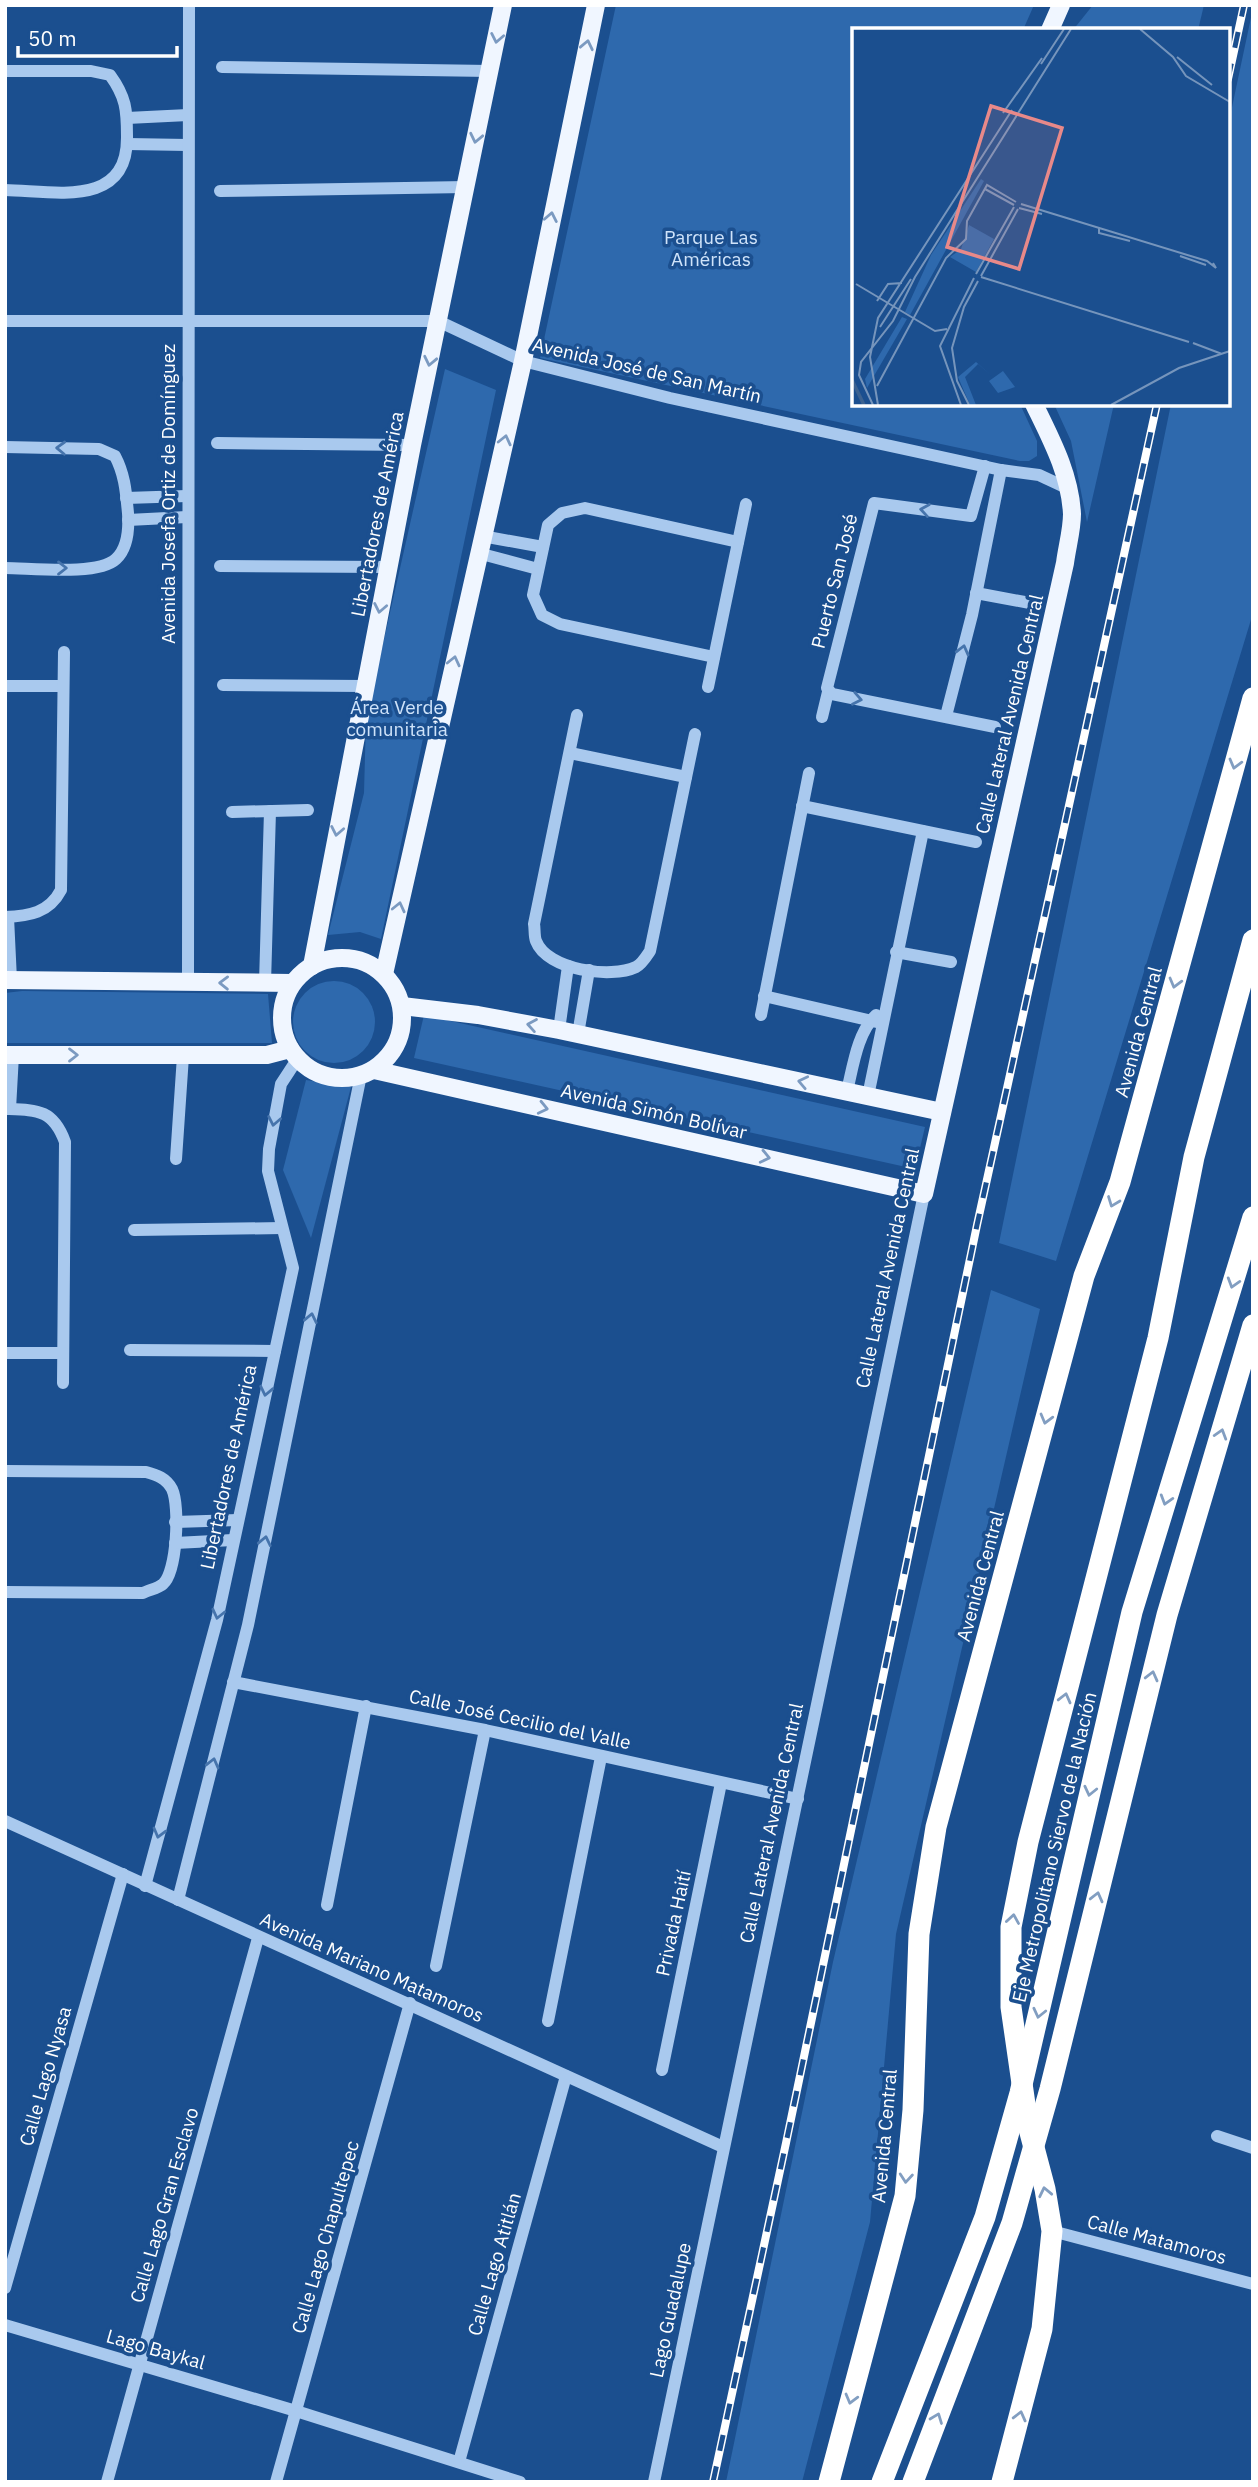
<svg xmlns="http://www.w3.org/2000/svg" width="1258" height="2487" font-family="'IBM Plex Sans',sans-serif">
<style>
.green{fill:#2e69ad}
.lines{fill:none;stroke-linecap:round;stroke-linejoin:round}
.minor{stroke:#a9c9ee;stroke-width:12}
.major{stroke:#f0f6ff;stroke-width:18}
.highway{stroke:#fff;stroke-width:21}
.rail-casing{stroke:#fff;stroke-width:8}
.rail{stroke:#1b4f8f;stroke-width:5;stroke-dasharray:16;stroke-linecap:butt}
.oneway{stroke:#7b9ac1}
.oneway2{stroke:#4674ac}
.oneway3{stroke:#829ec1}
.labels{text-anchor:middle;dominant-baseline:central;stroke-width:7;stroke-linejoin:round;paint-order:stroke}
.park-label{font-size:19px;fill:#cfe3fa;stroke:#1b4f8f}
.street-label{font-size:19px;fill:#fff;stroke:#1b4f8f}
.inset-river{fill:none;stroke:#3c6290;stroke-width:3.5}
.inset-road{fill:none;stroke:#7695bc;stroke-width:2}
.view{fill:#e88989;fill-opacity:0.15;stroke:#e88989;stroke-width:3.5}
.inset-edge{fill:none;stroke:#fff;stroke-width:3.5}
</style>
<rect width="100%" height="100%" fill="#1b4f8f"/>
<g class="green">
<polygon points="616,5 1034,5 1023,30 854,30 854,404 1020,404 1037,441 1037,456 1029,461 1020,461 540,358"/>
<polygon points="1093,5 1204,5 1198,30 1073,30"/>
<polygon points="1253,8 1253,613 1056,1261 999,1243 1171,404 1228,404 1228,126"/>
<polygon points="445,369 496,390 381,939 360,932 328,935 364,793 366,719"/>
<polygon points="1054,404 1114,404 1087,522 1071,441"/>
<circle cx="334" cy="1022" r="41"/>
<polygon points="22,991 268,994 272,1043 5,1043 5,993"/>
<polygon points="424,1015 925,1127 915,1169 414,1058"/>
<polygon points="306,1080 351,1087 311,1238 283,1170"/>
<polygon points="991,1290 1040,1309 896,1934 870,2222 802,2482 726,2482 833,1962"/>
</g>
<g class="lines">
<g class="minor">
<polyline points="222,67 490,71"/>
<path d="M5,71H91L110,75C126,97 127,110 127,136C128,209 55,191 5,190"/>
<polyline points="127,118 188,115"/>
<polyline points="127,144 188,145"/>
<polyline points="220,191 466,187"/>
<polyline points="5,321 438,321 523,361 670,398 1001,470 1039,475 1069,489"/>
<polyline points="217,443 412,445"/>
<path d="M5,447L99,449L115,456C125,475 126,493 128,513C129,528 128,548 116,559C98,576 31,568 5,568"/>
<polyline points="985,466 971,516 874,503 827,688 832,694 995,727"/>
<polyline points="126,498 187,496"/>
<polyline points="128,520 187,517"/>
<polyline points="482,536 543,547"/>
<polyline points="478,553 538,569"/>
<polyline points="220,566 388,567"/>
<polyline points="976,593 1030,603"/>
<polyline points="714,657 560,624 542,615 533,595 548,525 562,513 585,508 738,542"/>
<polyline points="223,685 365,686"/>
<polyline points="5,686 63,686"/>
<polyline points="708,687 746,504"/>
<path d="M577,715L534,924C535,929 534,936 536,941C547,970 611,979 636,967C642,964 646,957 650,951L695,734"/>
<polyline points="946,716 972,615 1001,470"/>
<polyline points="822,717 828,692"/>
<polyline points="570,753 686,777"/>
<polyline points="802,806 976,842"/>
<polyline points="232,812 308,810"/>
<path d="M5,917C29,916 49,913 61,890L64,652"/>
<polyline points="8,917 11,980"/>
<polyline points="896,952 951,962"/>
<polyline points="188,982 189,5"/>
<polyline points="265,983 270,811"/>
<polyline points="764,996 881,1023"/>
<polyline points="761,1015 809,773"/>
<polyline points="559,1030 568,966"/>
<polyline points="578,1034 589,970"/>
<path d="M847,1091C853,1067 857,1033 876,1015"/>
<polyline points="868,1096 923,831"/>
<path d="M5,1109C37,1110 53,1109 65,1142L63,1383"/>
<polyline points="10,1109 13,1055"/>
<polyline points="176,1159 183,1056"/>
<polyline points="134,1230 282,1228"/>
<polyline points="130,1350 275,1351"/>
<polyline points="5,1353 63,1353"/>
<path d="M5,1471L146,1472C157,1475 166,1478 172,1489C180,1506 177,1572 163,1584C159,1588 149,1590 143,1593L5,1592"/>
<polyline points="175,1522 238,1520"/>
<polyline points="175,1543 233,1540"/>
<polyline points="233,1682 485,1730 798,1799"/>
<path d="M5,1821C245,1929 483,2039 723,2147"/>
<polyline points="145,1886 217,1620 293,1268 268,1171 269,1149 281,1084 298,1058"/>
<polyline points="178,1900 248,1625 361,1075"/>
<polyline points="327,1905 366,1706"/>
<polyline points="436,1966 485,1730"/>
<polyline points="548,2021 601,1757"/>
<polyline points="662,2070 721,1783"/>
<polyline points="1217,2136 1253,2148"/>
<polyline points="1052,2231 1253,2284"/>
<polyline points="5,2288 123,1874"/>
<polyline points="5,2325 296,2411 520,2482"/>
<polyline points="459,2462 566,2076"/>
<polyline points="107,2482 258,1938"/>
<polyline points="276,2482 410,2003"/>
<polyline points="654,2482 924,1194"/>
</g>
<g class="major">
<polyline points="1050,30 1061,5"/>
<circle cx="342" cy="1018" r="60"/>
<polyline points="312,966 412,445 503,5"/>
<polyline points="384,974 523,361 596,5"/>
<polyline points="5,980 292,983"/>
<polyline points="402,1006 478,1015 559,1030 942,1112"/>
<polyline points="5,1055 267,1055 290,1049"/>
<path d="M374,1070L924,1194L1065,563C1067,547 1072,530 1072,514C1070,474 1051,439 1034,404"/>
</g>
<g class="highway">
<polyline points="829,2482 905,2196 913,2110 919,1934 936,1827 1084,1276 1120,1182 1253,698"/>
<polyline points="882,2482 985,2217 1020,2093 1132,1612 1253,1217"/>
<polyline points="913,2482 1012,2223 1050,2089 1167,1615 1253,1325"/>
<polyline points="1002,2482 1042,2329 1052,2231 1045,2189 1028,2125 1011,2007 1011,1927 1028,1842 1158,1338 1194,1157 1253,940"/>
</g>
<g class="rail-casing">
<g id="rail">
<polyline points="1228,79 1244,5"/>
<polyline points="713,2482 786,2143 977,1225 1157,404"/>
</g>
</g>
<use href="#rail" class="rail"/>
</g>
<defs><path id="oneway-chevron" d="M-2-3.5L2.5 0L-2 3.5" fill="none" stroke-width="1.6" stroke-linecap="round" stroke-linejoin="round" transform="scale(1.75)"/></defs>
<g class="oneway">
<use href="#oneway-chevron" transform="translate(497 38) rotate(101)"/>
<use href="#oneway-chevron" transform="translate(587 45) rotate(-78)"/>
<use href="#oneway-chevron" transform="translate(476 138) rotate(102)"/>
<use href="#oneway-chevron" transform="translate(551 217) rotate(-79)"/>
<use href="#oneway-chevron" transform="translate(430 361) rotate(102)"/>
<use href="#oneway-chevron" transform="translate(505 440) rotate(-77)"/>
<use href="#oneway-chevron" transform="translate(380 608) rotate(101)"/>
<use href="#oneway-chevron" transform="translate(454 661) rotate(-77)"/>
<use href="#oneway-chevron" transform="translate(337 831) rotate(101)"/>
<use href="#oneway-chevron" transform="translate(399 907) rotate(-77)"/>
<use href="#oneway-chevron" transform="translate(224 983) rotate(-179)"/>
<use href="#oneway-chevron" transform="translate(532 1025) rotate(-170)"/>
<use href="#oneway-chevron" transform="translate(73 1055)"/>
<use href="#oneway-chevron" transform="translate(803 1082) rotate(-168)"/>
<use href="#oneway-chevron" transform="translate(543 1108) rotate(13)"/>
<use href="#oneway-chevron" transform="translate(765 1157) rotate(13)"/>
</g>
<g class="oneway2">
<use href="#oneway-chevron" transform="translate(61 448) rotate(-178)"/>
<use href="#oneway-chevron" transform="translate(925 510) rotate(-171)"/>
<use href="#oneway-chevron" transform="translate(62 568)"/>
<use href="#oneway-chevron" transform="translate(963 650) rotate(-76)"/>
<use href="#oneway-chevron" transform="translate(857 699) rotate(11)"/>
<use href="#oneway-chevron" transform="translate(274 1121) rotate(101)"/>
<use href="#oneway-chevron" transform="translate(311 1318) rotate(-78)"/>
<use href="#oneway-chevron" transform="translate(266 1391) rotate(102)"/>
<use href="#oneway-chevron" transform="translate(265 1541) rotate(-78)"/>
<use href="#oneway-chevron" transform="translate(218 1614) rotate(103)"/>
<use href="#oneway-chevron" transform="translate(213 1763) rotate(-76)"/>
<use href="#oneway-chevron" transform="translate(159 1833) rotate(105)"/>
</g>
<g class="oneway3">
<use href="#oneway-chevron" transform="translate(1235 764) rotate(105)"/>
<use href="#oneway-chevron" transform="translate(1175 983) rotate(105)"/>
<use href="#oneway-chevron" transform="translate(1113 1202) rotate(111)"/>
<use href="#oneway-chevron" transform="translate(1233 1283) rotate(107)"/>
<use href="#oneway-chevron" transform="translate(1046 1419) rotate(105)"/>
<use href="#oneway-chevron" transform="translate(1221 1434) rotate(-73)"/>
<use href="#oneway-chevron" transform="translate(1166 1500) rotate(107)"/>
<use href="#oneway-chevron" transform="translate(1152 1676) rotate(-76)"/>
<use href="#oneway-chevron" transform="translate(1065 1698) rotate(-76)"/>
<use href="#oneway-chevron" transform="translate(1090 1791) rotate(103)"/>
<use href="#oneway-chevron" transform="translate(1097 1897) rotate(-76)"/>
<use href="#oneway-chevron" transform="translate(1013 1919) rotate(-81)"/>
<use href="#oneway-chevron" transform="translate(1039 2013) rotate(103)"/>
<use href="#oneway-chevron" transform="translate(906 2178) rotate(95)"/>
<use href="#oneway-chevron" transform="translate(1045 2192) rotate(-102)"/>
<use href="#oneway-chevron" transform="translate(851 2399) rotate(105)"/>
<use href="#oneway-chevron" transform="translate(1020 2416) rotate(-76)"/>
<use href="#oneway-chevron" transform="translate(937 2418) rotate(-69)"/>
</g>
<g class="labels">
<g class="park-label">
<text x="711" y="237">Parque Las<tspan x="711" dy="22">Américas</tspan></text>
<text x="397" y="707">Área Verde<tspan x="397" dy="22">comunitaria</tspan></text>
</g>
<g class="street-label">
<text transform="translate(647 370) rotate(13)">Avenida José de San Martín</text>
<text transform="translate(168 494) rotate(-90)">Avenida Josefa Ortiz de Domínguez</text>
<text transform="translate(377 514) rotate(-79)">Libertadores de América</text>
<text transform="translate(834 581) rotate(-76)">Puerto San José</text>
<text transform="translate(1009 714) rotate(-77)">Calle Lateral Avenida Central</text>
<text transform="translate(1138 1032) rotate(-75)">Avenida Central</text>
<text transform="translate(654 1111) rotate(13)">Avenida Simón Bolívar</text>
<text transform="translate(887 1268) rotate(-78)">Calle Lateral Avenida Central</text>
<text transform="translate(228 1467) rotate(-78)">Libertadores de América</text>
<text transform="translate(980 1576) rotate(-75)">Avenida Central</text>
<text transform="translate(520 1719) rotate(12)">Calle José Cecilio del Valle</text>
<text transform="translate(771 1823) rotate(-78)">Calle Lateral Avenida Central</text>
<text transform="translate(1054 1847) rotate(-77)">Eje Metropolitano Siervo de la Nación</text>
<text transform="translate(673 1923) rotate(-78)">Privada Haití</text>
<text transform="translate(372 1967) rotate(24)">Avenida Mariano Matamoros</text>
<text transform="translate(45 2076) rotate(-74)">Calle Lago Nyasa</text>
<text transform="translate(884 2136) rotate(-85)">Avenida Central</text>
<text transform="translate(164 2205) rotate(-74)">Calle Lago Gran Esclavo</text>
<text transform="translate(325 2237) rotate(-74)">Calle Lago Chapultepec</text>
<text transform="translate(1157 2239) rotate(15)">Calle Matamoros</text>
<text transform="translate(494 2264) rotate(-74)">Calle Lago Atitlán</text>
<text transform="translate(670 2310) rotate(-78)">Lago Guadalupe</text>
<text transform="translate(156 2349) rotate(16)">Lago Baykal</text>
</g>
</g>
<g transform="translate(852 28)">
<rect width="378" height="378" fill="#1b4f8f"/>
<path d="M129,151L132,153L58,287L53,284L79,227ZM117,197L142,211L124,244L98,229L109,221ZM50,289L55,291L15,360L13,351ZM124,334L140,348L126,336L113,349L124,377H118L106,349ZM151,343L163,359L146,365L137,353Z" fill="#2e69ad"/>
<path class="inset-river" d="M0,352L12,377"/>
<path class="inset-road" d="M288,1L321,29L334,48L378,74M325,29L360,57M189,36L212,1M151,85L190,30M133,161L162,177M169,176L355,233L364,240L361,235M167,180L190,186M247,199V205L278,213M328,228L354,237M124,246L162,179M129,248L166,181M129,249L337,314M4,256L83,303L95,301M25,273L36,256L50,255M28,299L59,251M341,315L370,326M25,358L94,230L114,211L115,193L135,157L164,174M21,377L7,347L9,334L41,293L63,249L219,1M26,377L18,329L26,290L160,82M109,377L88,318L122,250M117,377L105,353L100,320L112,279L126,253M259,377L327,340L378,323"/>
<path class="view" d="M139,78L210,100L167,241L95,219Z"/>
<rect width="378" height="378" class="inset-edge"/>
</g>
<rect width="1258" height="2487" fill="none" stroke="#ffffff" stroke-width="14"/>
<path d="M18 46v10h159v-10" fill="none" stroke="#ffffff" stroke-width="3.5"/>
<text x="28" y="46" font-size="21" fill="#ffffff" stroke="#1b4f8f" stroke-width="5" paint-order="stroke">50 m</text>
</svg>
